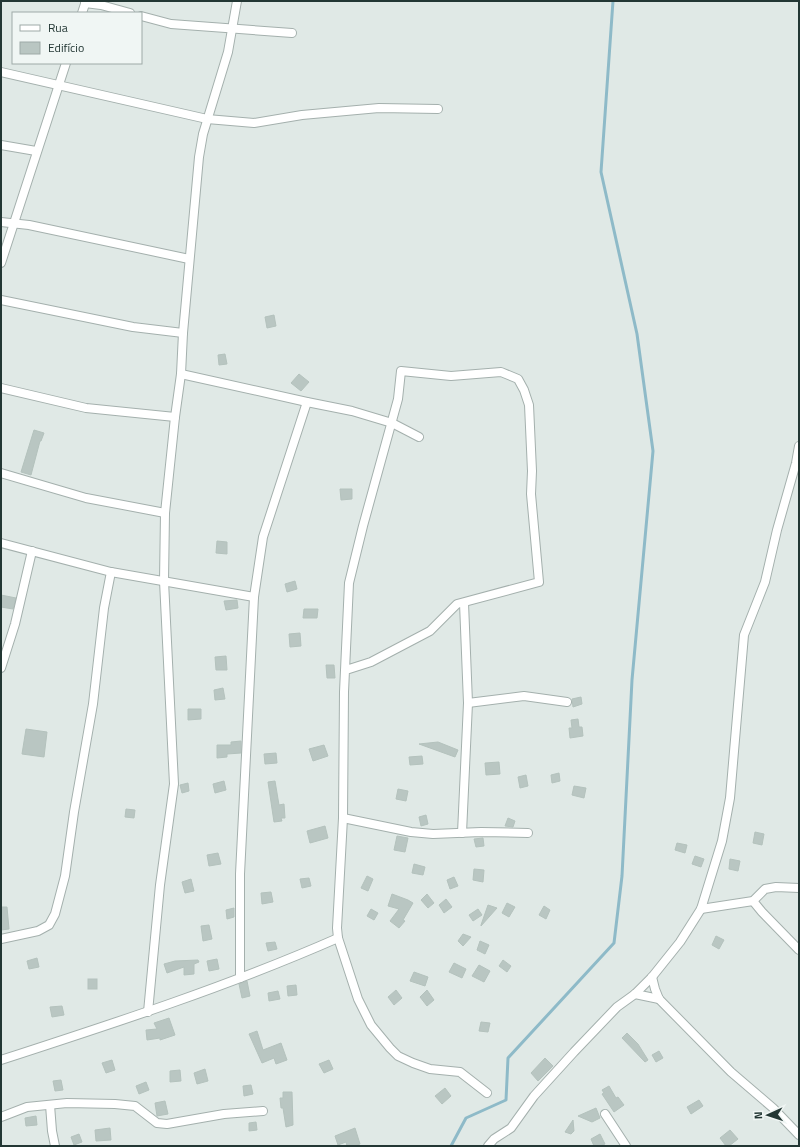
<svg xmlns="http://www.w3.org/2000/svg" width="800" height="1147" font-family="'Titillium Web',sans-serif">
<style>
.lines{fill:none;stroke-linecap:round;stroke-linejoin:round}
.stream{stroke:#8ebac8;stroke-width:3}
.building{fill:#b9c6c2;stroke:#b4c2bd}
.minor-casing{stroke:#a4b0ad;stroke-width:10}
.minor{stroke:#fff;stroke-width:8}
</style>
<rect width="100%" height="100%" fill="#e0e9e6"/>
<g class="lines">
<polyline class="stream" points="451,1146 466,1118 506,1100 508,1058 614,943 622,876 632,680 653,451 637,334 601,172 613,1"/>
</g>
<g class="building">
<polygon points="274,315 276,326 267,328 265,317"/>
<polygon points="225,354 227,364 219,365 218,355"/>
<polygon points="299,374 309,382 301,391 291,383"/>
<polygon points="34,430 44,433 41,441 40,441 31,475 21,472"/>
<polygon points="340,489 352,489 352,499 341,500"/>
<polygon points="217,541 227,542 227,554 216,553"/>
<polygon points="295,581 297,589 287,592 285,584"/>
<polygon points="1,595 16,598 13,609 1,607"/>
<polygon points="237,600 238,608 226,610 224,601"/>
<polygon points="304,609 318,609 317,618 303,618"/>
<polygon points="300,633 301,646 290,647 289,634"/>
<polygon points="226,656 227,670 216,670 215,657"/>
<polygon points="326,665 334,665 335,678 327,678"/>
<polygon points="223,688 225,699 215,700 214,690"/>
<polygon points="581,697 582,704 573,707 572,699"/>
<polygon points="188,709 201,709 201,719 188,720"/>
<polygon points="578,719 579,727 582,727 583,736 570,738 569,728 572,728 571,720"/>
<polygon points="26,729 47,732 44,757 22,754"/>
<polygon points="241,741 241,753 227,754 227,757 217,758 217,745 231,745 231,742"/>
<polygon points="438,742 458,750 455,757 419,744"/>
<polygon points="324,745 328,756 313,761 309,749"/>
<polygon points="276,753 277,763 265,764 264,754"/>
<polygon points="422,756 423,764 410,765 409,757"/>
<polygon points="499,762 500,774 486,775 485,763"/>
<polygon points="559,773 560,781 552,783 551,775"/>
<polygon points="526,775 528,786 520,788 518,777"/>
<polygon points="224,781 226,790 215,793 213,784"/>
<polygon points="275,781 279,805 284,804 285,818 281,818 282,821 274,822 268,782"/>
<polygon points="188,783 189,791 182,793 180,785"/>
<polygon points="574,786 586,788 584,798 572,795"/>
<polygon points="398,789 408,791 406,801 396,799"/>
<polygon points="126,809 135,810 134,818 125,817"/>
<polygon points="426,815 428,824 421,826 419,817"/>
<polygon points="508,818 515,821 513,827 505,826"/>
<polygon points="325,826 328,838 310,843 307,831"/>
<polygon points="755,832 764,834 762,845 753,843"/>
<polygon points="397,836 408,838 405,852 394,850"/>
<polygon points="483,838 484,846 476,847 474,839"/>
<polygon points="677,843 687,845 685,853 675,850"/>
<polygon points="218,853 221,864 209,866 207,855"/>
<polygon points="695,856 704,859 701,867 692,864"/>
<polygon points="730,859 740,861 738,871 729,869"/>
<polygon points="414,864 425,867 423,875 412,873"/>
<polygon points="474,869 484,870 483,882 473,880"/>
<polygon points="367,876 373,879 368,891 361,888"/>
<polygon points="454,877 458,886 450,889 447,880"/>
<polygon points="309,878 311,886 302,888 300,879"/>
<polygon points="191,879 194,891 185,893 182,882"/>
<polygon points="271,892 273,902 262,904 261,893"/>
<polygon points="392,894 408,900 413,903 403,920 405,921 399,928 390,921 399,909 388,906"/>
<polygon points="427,894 434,903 428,908 421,900"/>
<polygon points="446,899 452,907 444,913 439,905"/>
<polygon points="507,903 515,907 509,917 502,913"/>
<polygon points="488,905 497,908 481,926 481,925"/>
<polygon points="544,906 550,910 546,919 539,915"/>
<polygon points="1,907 7,907 9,929 1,930"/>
<polygon points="234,908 234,917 227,919 226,910"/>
<polygon points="371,909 378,913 374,920 367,916"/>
<polygon points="478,909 482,915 473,921 469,915"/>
<polygon points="209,925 212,939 203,941 201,926"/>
<polygon points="463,934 471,937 463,946 458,941"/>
<polygon points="716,936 724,940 719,949 712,945"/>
<polygon points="480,941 489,945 485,954 477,950"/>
<polygon points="275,942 277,949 268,951 266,943"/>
<polygon points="37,958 39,967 29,969 27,961"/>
<polygon points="217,959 219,969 209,971 207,961"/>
<polygon points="198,960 199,962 194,964 194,974 184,975 184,967 167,973 164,964 175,961"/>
<polygon points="503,960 511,966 507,972 499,966"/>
<polygon points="454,963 466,969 462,978 449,972"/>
<polygon points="479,965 490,971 484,982 472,976"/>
<polygon points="414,972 428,977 425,986 410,981"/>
<rect x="88" y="979" width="9" height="10"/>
<polygon points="247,981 250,996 242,998 239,984"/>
<polygon points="296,985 297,995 288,996 287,986"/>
<polygon points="396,990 402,998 394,1005 388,997"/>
<polygon points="427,990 434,1000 427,1006 420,997"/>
<polygon points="278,991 280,999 269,1001 268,993"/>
<polygon points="62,1006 64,1015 52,1017 50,1007"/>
<polygon points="169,1018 175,1035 160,1040 160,1038 147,1040 146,1030 157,1029 154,1023"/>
<polygon points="481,1022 490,1023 488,1032 479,1031"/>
<polygon points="257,1031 263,1050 281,1043 287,1060 276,1064 274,1058 262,1063 249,1034"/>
<polygon points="627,1033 638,1044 648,1060 645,1062 622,1038"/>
<polygon points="659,1051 663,1058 656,1062 652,1055"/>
<polygon points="545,1058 553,1066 538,1081 531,1073"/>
<polygon points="112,1060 115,1070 106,1073 102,1063"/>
<polygon points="329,1060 333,1069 324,1073 319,1064"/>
<polygon points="205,1069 208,1081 197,1084 194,1073"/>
<polygon points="180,1070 181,1081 170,1082 170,1071"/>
<polygon points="61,1080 63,1090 55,1091 53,1081"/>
<polygon points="146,1082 149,1090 139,1094 136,1086"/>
<polygon points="251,1085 253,1094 244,1096 243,1086"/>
<polygon points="609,1086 616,1098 618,1097 624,1105 614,1112 602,1094 604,1093 602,1090"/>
<polygon points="445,1088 451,1096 442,1104 435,1096"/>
<polygon points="283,1092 292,1092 293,1125 286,1127 283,1108 281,1108 280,1098 283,1098"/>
<polygon points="699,1100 703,1106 691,1114 687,1107"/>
<polygon points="165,1101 168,1114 157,1116 155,1103"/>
<polygon points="596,1108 600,1118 592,1122 578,1116"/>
<polygon points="36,1116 37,1125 26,1126 25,1118"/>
<polygon points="573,1120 574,1131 571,1134 565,1132"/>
<polygon points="256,1122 257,1130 249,1131 249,1123"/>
<polygon points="110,1128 111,1140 96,1141 95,1130"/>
<polygon points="355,1128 360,1144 355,1146 347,1146 346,1142 338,1145 335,1136"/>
<polygon points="730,1130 738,1139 729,1146 726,1146 720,1138"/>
<polygon points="79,1134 82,1142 74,1145 71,1137"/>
<polygon points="600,1134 605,1144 600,1146 594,1146 591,1139"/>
</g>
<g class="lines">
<g class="minor-casing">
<g id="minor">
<polyline points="85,3 101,5 130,13"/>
<polyline points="82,13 86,1"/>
<polyline points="141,16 171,24 292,33"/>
<polyline points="1,72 207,119 254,123 302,115 379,108 438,109"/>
<polyline points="1,145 36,151"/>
<polyline points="1,222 29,225 189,259"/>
<polyline points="1,263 66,63"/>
<polyline points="1,300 133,327 183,333"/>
<polyline points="181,374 307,402 352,411 392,423 419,437"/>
<polyline points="1,388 86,408 175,417"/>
<polyline points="1,473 86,498 165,513"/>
<polyline points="1,543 111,572 254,597"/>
<polyline points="1,668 15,624 32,551"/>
<polyline points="346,670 371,662 430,631 457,604 539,582 531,494 532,471 529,405 524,390 518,379 501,372 451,376 401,371 398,399 363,526 349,583 344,692 343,818 337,928 338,938 358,999 371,1025 390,1048 398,1056 413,1063 430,1069 460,1072 487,1093"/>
<polyline points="468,703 524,696 567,702"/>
<polyline points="343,818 411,832 433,834 481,832 528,833"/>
<polyline points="462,833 468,703 464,603"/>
<polyline points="753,901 762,912 799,950"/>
<polyline points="701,909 753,901 765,889 776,887 799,888"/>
<polyline points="1,939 38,931 49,925 55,914 65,876 74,812 93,704 104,608 111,572"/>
<polyline points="652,977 655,989 659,999 731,1072 773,1108 799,1135"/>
<polyline points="240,978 240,874 254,597 263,537 307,402"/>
<polyline points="635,994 659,999"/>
<polyline points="148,1012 160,885 174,784 164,581 165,513 175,417 181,374 183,333 199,157 203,134 228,52 237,1"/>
<path d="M1,1060C115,1023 229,986 338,938"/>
<polyline points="50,1105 52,1131 55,1146"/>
<polyline points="605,1114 626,1146"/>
<polyline points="1,1117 27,1107 67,1103 115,1104 135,1106 157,1123 167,1124 224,1114 263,1111"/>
<polyline points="488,1146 494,1139 511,1128 534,1096 574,1052 617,1007 635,994 652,977 680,942 701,909 722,841 730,798 744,635 765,582 777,530 796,463 799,446"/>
</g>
</g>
<use href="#minor" class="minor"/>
</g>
<rect width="800" height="1147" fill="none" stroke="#233734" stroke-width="4"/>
<rect x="12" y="12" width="130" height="52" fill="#f0f6f4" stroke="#9eaaa7"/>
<rect x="20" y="25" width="20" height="6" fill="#ffffff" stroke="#9eaaa7"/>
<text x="48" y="32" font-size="12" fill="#233734">Rua</text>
<rect x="20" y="42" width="20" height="12" fill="#b9c6c2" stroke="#9eaaa7"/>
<text x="48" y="52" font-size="12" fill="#233734">Edifício</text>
<g transform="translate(768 1115) rotate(267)" stroke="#f0f6f4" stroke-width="3" paint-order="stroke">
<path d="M0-3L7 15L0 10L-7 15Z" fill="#233734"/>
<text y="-6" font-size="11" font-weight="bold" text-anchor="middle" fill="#233734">N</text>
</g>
</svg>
